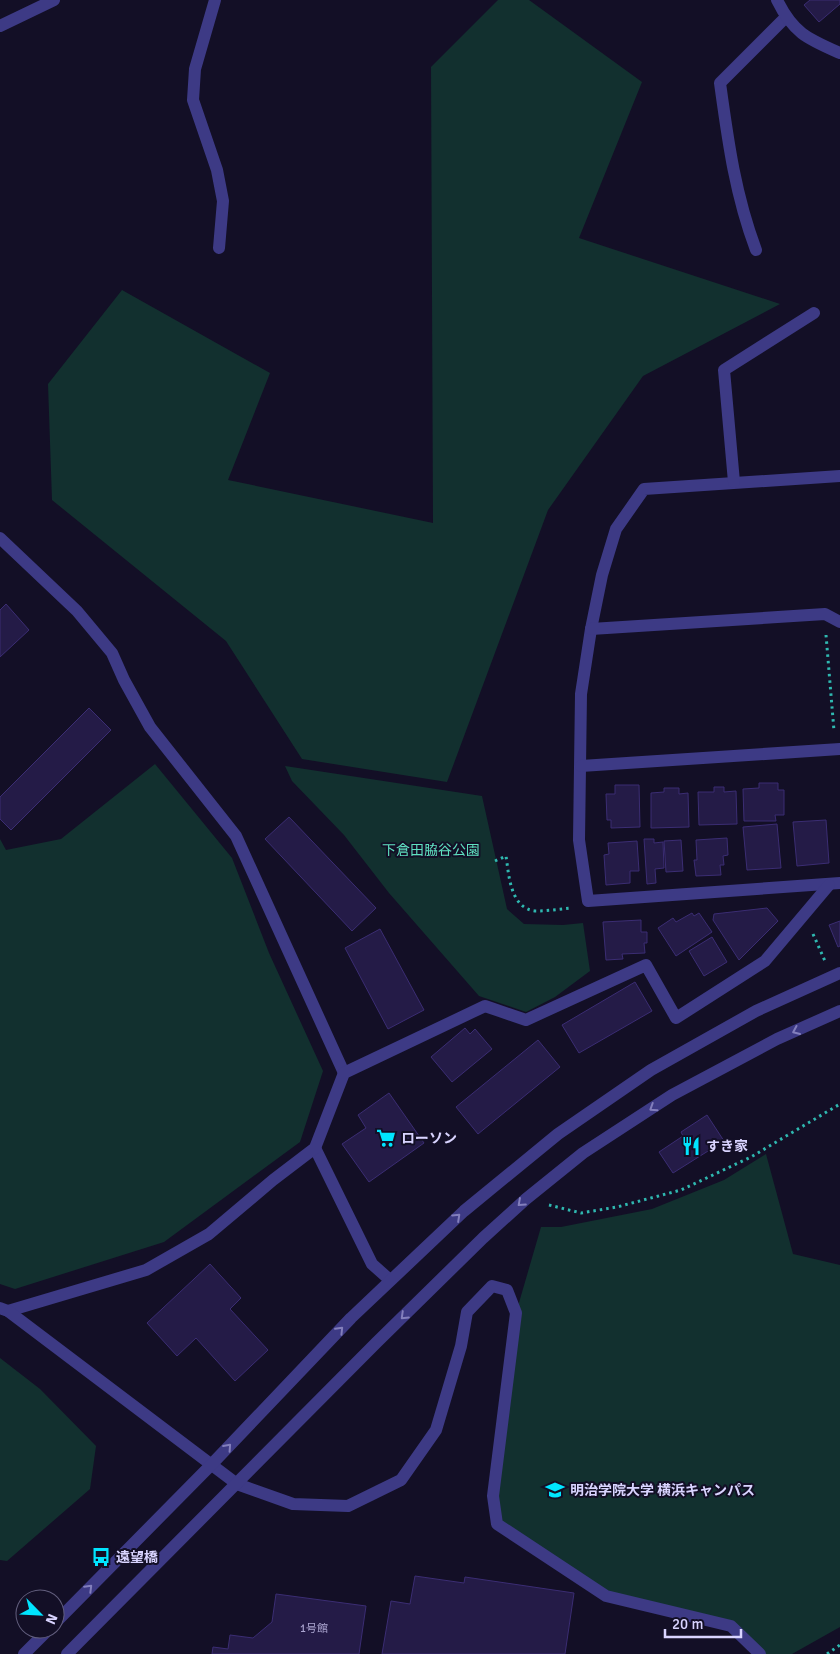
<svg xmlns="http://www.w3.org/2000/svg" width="840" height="1654" font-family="Signika,'Noto Sans JP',sans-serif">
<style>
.green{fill:#12302f}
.building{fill:#241b47;stroke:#3b2d73}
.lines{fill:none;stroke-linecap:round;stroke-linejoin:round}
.path{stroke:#2fb8b0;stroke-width:3;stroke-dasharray:2.5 4;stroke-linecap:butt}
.service{stroke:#3d3a85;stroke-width:12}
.minor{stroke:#3d3a85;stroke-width:12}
.tertiary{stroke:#3d3a85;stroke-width:12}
.oneway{stroke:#837fbc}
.labels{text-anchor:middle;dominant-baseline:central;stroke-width:4;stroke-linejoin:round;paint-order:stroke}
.number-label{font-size:11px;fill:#aca6d1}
.park-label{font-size:14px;fill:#5fe0c0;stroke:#130f26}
.poi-label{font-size:14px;font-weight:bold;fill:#d9d4ff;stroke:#130f26;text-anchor:start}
</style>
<rect width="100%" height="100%" fill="#130f26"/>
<g class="green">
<polygon points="498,0 529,0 642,82 579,238 780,304 643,376 548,510 447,782 302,759 226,641 52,500 48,384 122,290 270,373 228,480 433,523 431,67"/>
<polygon points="155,764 232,858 269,953 323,1071 300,1142 164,1242 15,1289 0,1284 0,839 6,850 61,839"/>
<polygon points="285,766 482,796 507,909 524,924 563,925 583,923 590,971 555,997 526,1012 479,996 389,893 344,835 292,781"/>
<polygon points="766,1154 793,1254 840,1265 840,1627 792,1654 760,1654 731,1626 606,1596 497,1524 493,1496 516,1313 541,1227 561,1227 652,1209 724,1180"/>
<polygon points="0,1358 40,1389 96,1446 90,1489 7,1561 0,1560"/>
</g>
<g class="building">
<polygon points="810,0 840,0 840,4 819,22 804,5"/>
<polygon points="6,604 29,630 0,657 0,610"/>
<polygon points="89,708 111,730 11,830 0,819 0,797"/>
<polygon points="759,783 778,783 778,790 784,790 784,815 775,815 776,821 744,821 743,789 759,788"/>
<polygon points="615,785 639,785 640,827 611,828 611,820 607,820 606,794 615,794"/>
<polygon points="714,787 724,787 724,792 736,791 737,824 699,825 698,792 714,792"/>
<polygon points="664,788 679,788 679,794 688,793 689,827 651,828 651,793 664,792"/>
<polygon points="289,817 376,908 352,931 265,839"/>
<polygon points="826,820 829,863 797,866 793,822"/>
<polygon points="777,824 781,868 747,870 743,827"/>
<polygon points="727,838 728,855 723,856 724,865 720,865 721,875 696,876 694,860 697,860 696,840"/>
<polygon points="644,839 654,839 654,843 663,842 664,868 655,869 656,883 647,884"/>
<polygon points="681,840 683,871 666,872 664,841"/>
<polygon points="637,841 639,871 630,871 630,883 606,885 604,855 609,854 608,843"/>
<polygon points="767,908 778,921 739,960 713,920 714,914"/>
<polygon points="692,913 694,916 699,913 712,932 676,956 658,928 673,918 676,922"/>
<polygon points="641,920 641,932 647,932 647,943 644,943 645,953 622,954 623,959 606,960 603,922"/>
<polygon points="840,921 840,946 838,947 829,925"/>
<polygon points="380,929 424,1010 388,1029 345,948"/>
<polygon points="712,937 727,962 704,976 689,951"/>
<polygon points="635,982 652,1011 579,1053 562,1025"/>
<polygon points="465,1028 470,1034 475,1029 492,1049 452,1082 431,1057"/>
<polygon points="538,1040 560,1067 478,1134 456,1107"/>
<polygon points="389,1093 424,1143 369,1182 342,1144 366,1128 358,1115"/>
<polygon points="707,1115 724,1141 673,1173 659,1152 683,1136 681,1132"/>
<polygon points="210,1264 241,1298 230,1309 268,1350 235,1381 196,1338 177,1356 147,1323"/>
<polygon points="415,1576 464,1583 465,1577 574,1593 565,1654 382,1654 391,1601 410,1604"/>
<polygon points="276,1594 366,1606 359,1654 212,1654 213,1647 228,1649 230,1635 253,1638 272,1622"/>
</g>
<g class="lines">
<g class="path">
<polyline points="826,635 834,731"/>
<path d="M495,861L506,856C509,875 510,909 536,911C548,911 560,909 572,908"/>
<polyline points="813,934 825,961"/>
<polyline points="549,1205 581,1213 617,1207 681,1190 751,1157 840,1104"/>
<polyline points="827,1654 840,1645"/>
</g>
<g class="service">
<path d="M756,250C735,194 728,141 720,83L786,17"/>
<polyline points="237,1484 293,1504 348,1506 401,1480 436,1430 461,1346 467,1312 492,1286 507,1290 516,1313 493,1496 497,1524 606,1596 731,1626 760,1654"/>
</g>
<g class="minor">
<polyline points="215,0 195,69 193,100 217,170 223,201 219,248"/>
<path d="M777,0C793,33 808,39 840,53"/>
<polyline points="0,26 54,0"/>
<polyline points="840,476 644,489 616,529 602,575 591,629 581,694 579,840 588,901 840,883"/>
<polyline points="734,482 724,370 814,313"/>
<polyline points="0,538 77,611 112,653 124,680 150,727 236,836 344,1073"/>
<polyline points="591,629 825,614 840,622"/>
<polyline points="581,766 840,749"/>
<polyline points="315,1148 372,1264 390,1280"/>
<polyline points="8,1311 146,1270 209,1234 273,1180 315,1148 344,1073 485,1006 526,1020 646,965 676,1018 765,961 829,885"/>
</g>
<g class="tertiary">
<polyline points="0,1308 8,1311 237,1484"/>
<polyline points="55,1623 211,1465 351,1318 464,1211 558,1134 651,1070 756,1011 840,973"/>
<polyline points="24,1654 49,1629"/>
<polyline points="67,1654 376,1343 483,1238 526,1199 583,1153 672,1095 777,1039 840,1011"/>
</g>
</g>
<defs><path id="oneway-chevron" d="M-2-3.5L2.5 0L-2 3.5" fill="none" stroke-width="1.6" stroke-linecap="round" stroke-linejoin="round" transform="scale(1.25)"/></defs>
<g class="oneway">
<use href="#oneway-chevron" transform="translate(796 1031) rotate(156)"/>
<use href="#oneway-chevron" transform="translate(653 1108) rotate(147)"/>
<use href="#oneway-chevron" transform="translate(521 1203) rotate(138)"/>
<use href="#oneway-chevron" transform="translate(457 1217) rotate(-43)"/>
<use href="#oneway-chevron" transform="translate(404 1316) rotate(136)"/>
<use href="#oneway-chevron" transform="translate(340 1330) rotate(-46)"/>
<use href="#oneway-chevron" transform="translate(228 1447) rotate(-48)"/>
<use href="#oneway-chevron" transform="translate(89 1588) rotate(-45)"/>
</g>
<defs>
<g id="supermarket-bare" transform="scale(1.5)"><path d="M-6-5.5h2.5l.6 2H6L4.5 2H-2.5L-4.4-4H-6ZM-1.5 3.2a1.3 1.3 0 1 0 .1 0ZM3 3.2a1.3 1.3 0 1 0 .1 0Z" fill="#00e5ff" stroke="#130f26" stroke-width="2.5" paint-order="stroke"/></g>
<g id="restaurant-bare" transform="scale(1.5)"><path d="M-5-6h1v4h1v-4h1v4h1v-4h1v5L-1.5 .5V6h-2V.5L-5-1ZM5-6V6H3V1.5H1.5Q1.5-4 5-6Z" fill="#00e5ff" stroke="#130f26" stroke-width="2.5" paint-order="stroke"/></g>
<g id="university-bare" transform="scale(1.5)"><path d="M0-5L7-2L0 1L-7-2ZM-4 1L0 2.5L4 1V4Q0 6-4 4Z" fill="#00e5ff" stroke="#130f26" stroke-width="2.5" paint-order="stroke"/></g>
<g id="bus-bare" transform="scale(1.5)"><path d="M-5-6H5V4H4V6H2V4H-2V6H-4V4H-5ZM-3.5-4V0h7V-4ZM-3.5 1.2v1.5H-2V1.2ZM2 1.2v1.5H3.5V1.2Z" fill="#00e5ff" stroke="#130f26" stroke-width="2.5" paint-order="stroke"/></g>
</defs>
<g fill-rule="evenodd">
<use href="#supermarket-bare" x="386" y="1138"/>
<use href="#restaurant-bare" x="691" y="1146"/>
<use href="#university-bare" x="555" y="1490"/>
<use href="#bus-bare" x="101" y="1557"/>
</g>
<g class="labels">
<g class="number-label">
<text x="314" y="1628">1号館</text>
</g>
<g class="park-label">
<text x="431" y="850">下倉田脇谷公園</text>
</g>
<g class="poi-label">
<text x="401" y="1138">ローソン</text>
<text x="706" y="1146">すき家</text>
<text x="570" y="1490">明治学院大学 横浜キャンパス</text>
<text x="116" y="1557">遠望橋</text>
</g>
</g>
<g transform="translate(40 1614) rotate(114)"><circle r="24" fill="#130f26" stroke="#625e7d"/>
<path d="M0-4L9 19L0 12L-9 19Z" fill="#00e5ff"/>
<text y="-8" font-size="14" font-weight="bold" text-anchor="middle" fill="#d9d4ff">N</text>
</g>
<path d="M665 1629v8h76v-8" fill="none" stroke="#d9d4ff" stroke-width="2.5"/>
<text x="672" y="1629" font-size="15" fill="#d9d4ff" stroke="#130f26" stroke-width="4" paint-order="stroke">20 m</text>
</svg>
